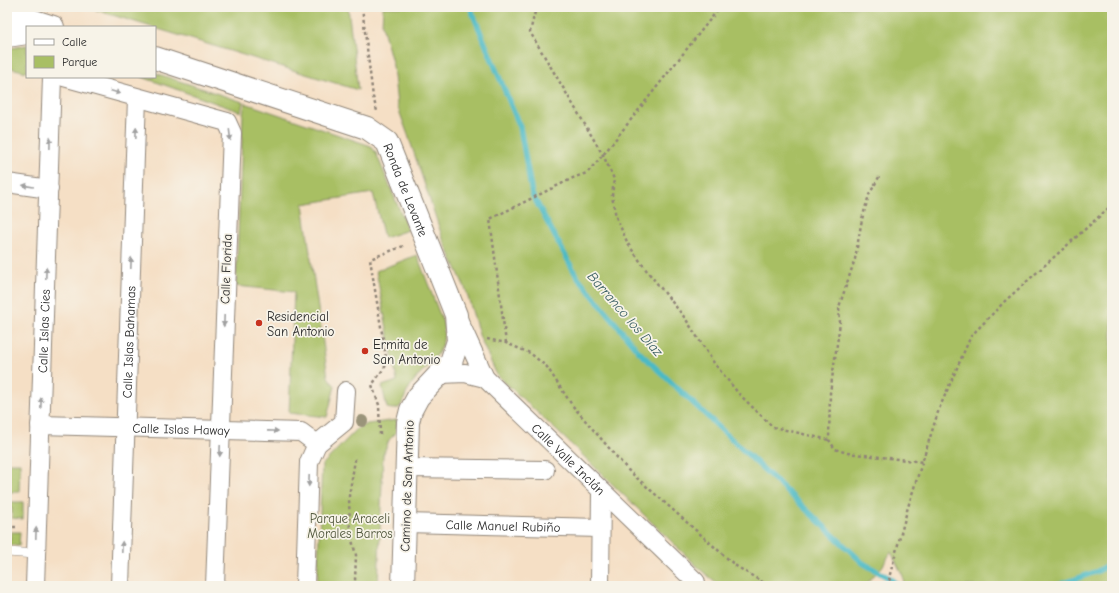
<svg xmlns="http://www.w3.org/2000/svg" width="1119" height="593" font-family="'Comic Neue',sans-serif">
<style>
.green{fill:#a8bf64;stroke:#6a7548}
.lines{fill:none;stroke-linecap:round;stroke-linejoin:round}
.stream{stroke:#4cbac5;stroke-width:5.5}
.lane-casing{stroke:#908578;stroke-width:10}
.street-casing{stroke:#908578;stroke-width:20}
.secondary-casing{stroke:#908578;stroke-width:24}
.path{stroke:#908578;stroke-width:2.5;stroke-dasharray:3 3;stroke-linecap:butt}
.lane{stroke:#fff;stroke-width:9}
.street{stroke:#fff;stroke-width:18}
.secondary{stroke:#fff;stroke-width:22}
.tree{fill:#9a947a}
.oneway{fill:#a0a0a0}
.poi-dot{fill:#c8321e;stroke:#f7f3e8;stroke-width:1.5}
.labels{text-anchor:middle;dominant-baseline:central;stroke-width:3.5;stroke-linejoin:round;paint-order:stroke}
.street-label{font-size:13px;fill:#2b2b2b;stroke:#f7f3e8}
.poi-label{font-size:13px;fill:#2b2b2b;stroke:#f7f3e8;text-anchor:start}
.park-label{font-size:13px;fill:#50573c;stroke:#f7f3e8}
.water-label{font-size:14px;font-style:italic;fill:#375d61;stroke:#f7f3e8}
</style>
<rect width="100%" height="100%" fill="#f7f3e8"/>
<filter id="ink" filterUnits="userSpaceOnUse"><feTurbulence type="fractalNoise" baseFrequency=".025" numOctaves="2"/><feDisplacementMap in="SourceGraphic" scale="8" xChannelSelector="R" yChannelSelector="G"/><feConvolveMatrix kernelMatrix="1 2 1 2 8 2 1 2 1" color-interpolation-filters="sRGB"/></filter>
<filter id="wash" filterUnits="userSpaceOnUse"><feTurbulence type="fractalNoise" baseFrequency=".012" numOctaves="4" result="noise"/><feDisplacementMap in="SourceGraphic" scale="16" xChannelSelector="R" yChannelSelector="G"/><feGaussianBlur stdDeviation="0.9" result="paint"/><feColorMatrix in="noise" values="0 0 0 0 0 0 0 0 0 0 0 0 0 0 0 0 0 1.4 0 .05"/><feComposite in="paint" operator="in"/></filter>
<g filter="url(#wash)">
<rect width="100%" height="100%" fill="#f5dfc5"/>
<g class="green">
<polygon points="86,7 348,7 358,90"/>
<polygon points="383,7 1112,7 1112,586 904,586 903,576 891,552 882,567 864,586 721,586 702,571 572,445 497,375 480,338 466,290 443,239 408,135 397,105 393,66 382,25"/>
<polygon points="27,45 27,72 7,67 7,49"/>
<polygon points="155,73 243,102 241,112 142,77 155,77"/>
<polygon points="245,103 371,146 376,153 408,230 384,238 373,193 303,204 328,377 335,386 327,417 289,413 294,292 236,286 243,114"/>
<path d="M417,255L443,323C448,354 430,360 413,382C407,389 405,399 400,407C395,410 392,409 387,408L382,386L397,381L376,271Z"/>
<polygon points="397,420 396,433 389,440 383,455 378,586 317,586 322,465 358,428 367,424"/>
<polygon points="7,463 20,463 19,492 7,492"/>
<polygon points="7,502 23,502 23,519 12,518 12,508 7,508"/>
<polygon points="11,532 20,532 19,545 7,545 7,541 10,541"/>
</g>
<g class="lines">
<g class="stream">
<polyline points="470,7 520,127 532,194 576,275 639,352 863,563 889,578 899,586"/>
<polyline points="1056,586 1098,571 1112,563"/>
</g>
</g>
</g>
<g filter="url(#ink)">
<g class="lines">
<g class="lane-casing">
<polyline id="lane" points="7,552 36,554"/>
</g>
<g class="street-casing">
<g id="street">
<polyline points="64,77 227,122 232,133 215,586"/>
<polyline points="7,183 49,189"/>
<path id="s1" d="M459,321L485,378L696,582V586"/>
<polyline points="441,374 465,373 485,378"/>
<path id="s2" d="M40,425L301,432L317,444"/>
<polyline points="407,468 545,470"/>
<path id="s3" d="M405,523L600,528"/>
<path id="s4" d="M35,586L52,77"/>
<path id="s5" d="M120,586L137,98"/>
<polyline points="305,586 309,462 317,444 344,422 346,391"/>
<polyline points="600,586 601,491"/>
</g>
</g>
<g class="secondary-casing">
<g id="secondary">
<polyline points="7,10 18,16 53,27"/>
<polyline points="7,36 27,33"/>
<path id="s6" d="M155,58L367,128L387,142L456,315L458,341L451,362L418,397L411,410L408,422L403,586"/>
</g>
</g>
<g class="path">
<polyline points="362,7 373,97 377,111"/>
<polyline points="538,7 535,12 530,32 603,155 614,179 612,196 616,217 628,244 647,271 685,318 714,363 739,394 773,427 829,440"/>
<polyline points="879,177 869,195 862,219 855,259 839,307 840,323 830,393 829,440 835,449 847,453 923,462"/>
<polyline points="487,339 506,343 530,353 547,367 572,405 628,470 736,566 769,586"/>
<polyline points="506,343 490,219 575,177 587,173 603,155 720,7"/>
<polyline points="380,435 379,405 372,385 387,364 370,259 406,245"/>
<polyline points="7,527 18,527"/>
<polyline points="353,586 355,581 356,555 350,533 349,496 355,460 354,456"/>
<polyline points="893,586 889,578 908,507 939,409 971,336 1005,301 1112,205"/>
</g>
<use href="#lane" class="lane"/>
<use href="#street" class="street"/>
<use href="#secondary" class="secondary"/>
</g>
<circle class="tree" cx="362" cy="421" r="6"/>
<defs><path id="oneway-solid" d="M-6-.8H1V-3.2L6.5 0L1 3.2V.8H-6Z"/></defs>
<g class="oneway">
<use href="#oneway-solid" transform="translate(115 92) rotate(16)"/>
<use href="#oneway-solid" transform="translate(136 133) rotate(-88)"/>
<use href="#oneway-solid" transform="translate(230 135) rotate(83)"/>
<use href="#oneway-solid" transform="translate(50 143) rotate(-89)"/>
<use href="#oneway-solid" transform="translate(28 186) rotate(-171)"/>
<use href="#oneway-solid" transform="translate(131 263) rotate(-88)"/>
<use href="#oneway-solid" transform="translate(46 273) rotate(-88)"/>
<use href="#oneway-solid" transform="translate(224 321) rotate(92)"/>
<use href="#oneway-solid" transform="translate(41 403) rotate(-88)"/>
<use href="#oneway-solid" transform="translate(273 431) rotate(1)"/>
<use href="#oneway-solid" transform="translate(220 451) rotate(92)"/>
<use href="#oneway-solid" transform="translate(309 481) rotate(92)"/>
<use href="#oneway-solid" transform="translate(36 533) rotate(-88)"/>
<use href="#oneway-solid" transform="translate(122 547) rotate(-88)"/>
</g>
</g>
<g class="poi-dot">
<circle cx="259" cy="323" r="4"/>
<circle cx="365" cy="351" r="4"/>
</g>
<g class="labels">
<g class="street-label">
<text stroke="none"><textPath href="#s6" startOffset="299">Ronda de Levante</textPath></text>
<text transform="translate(226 269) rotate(-88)">Calle Florida</text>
<text stroke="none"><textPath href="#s4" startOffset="255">Calle Islas Cies</textPath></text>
<text stroke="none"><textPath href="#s5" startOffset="244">Calle Islas Bahamas</textPath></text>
<text stroke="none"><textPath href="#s2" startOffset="141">Calle Islas Haway</textPath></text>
<text stroke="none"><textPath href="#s1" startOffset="179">Calle Valle Inclán</textPath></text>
<text transform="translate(407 486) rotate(-88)">Camino de San Antonio</text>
<text stroke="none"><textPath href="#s3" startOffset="98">Calle Manuel Rubiño</textPath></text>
</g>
<g class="poi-label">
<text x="267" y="316">Residencial<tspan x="267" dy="15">San Antonio</tspan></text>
<text x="373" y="344">Ermita de<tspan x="373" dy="15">San Antonio</tspan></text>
</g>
<g class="park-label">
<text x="350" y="518">Parque Araceli<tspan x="350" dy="15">Morales Barros</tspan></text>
</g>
<g class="water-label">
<text transform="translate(625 314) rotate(49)">Barranco los Díaz</text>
</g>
</g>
<rect width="1119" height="593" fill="none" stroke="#f7f3e8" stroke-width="24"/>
<rect x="26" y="26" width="130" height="52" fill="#f7f3e8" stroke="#a5a39c"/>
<rect x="34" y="39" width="20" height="6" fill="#ffffff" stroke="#a5a39c"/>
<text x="62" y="46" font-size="12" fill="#2b2b2b">Calle</text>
<rect x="34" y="56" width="20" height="12" fill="#a8bf64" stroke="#a5a39c"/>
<text x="62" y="66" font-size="12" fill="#2b2b2b">Parque</text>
</svg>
